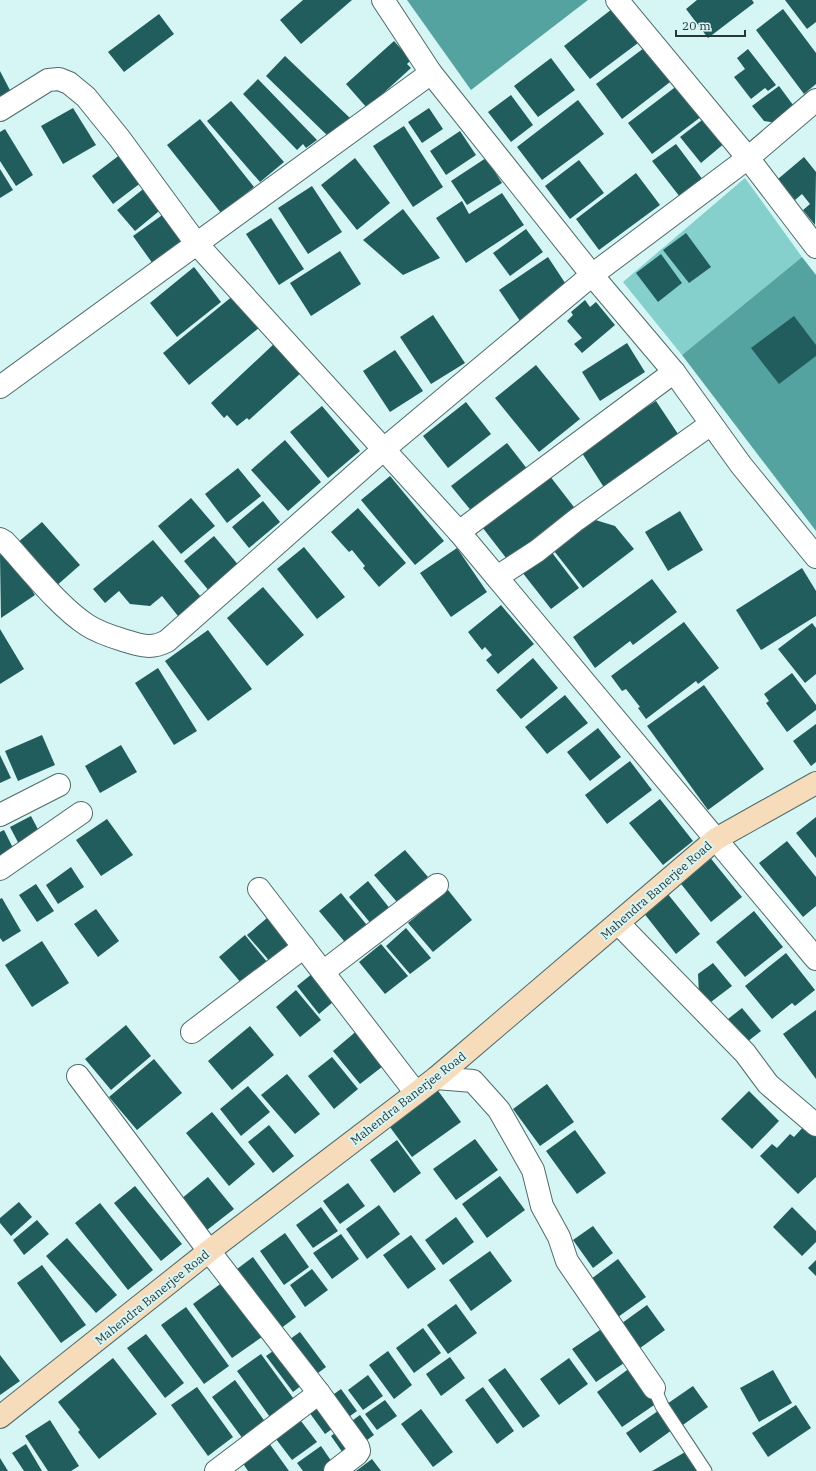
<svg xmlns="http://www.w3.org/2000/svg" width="816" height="1471" font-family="'IBM Plex Serif',serif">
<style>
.green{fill:#85cfcc}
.water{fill:#55a3a1}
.building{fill:#205d5c}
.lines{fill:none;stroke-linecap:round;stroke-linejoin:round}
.lane-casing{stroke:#4f6b6a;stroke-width:15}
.street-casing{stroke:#4f6b6a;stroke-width:24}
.secondary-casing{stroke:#4f6b6a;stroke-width:24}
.lane{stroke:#fff;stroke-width:13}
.street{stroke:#fff;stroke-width:22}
.secondary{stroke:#f6dcbb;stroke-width:22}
.labels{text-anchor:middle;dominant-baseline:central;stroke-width:4;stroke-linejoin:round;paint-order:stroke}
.street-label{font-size:12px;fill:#2b3737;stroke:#d6f6f5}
</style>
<rect width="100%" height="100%" fill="#d6f6f5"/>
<polygon class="green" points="745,178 802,257 682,355 623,282"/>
<g class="water">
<polygon points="407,0 588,0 471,90"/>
<polygon points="802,257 816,275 816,531 682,355"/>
</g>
<g class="building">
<polygon points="303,0 352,0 301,44 280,20"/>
<polygon points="697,0 752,0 754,3 708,38 686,9"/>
<polygon points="785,0 816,0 816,22 807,29"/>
<polygon points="616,6 642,40 590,79 564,46"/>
<polygon points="783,9 816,53 816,84 804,94 756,30"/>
<polygon points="159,14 174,34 124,72 108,52"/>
<polygon points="394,41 411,60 407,64 411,68 367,108 346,84"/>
<polygon points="648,45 674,79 622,119 596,84"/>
<polygon points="748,49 776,85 768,91 765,88 751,99 734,77 745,69 737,58"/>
<polygon points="285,56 350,118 330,138 266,76"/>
<polygon points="551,58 575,90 538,117 514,86"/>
<polygon points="0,71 13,96 0,103"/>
<polygon points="258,79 317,140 306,148 303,144 297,150 243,94"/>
<polygon points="678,85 702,116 652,154 628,123"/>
<polygon points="779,86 796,109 777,123 764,121 752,106"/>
<polygon points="511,95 533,125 511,142 488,112"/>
<polygon points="578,100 604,134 542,180 517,147"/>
<polygon points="231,101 284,162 260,182 207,121"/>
<polygon points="73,108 96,145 63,164 41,126"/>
<polygon points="429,108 443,129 422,143 408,122"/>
<polygon points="706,117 726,142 701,163 680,137"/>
<polygon points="200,119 254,187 221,213 167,145"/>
<polygon points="404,126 443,187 413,207 373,146"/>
<polygon points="5,129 33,175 16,186 0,161 0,132"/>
<polygon points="460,131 476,155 446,175 430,151"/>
<polygon points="676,144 703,180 680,197 652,161"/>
<polygon points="121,154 142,182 113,204 92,176"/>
<polygon points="804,157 816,172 815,225 803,210 810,204 802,194 795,200 778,179"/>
<polygon points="355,158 390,203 357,230 321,185"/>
<polygon points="486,158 502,183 467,205 451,181"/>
<polygon points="579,160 604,193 570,219 545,186"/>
<polygon points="0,169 13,190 0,198"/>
<polygon points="636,173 660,205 599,250 576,219"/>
<polygon points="147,186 164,207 135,231 117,210"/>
<polygon points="312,186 342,232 308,254 278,208"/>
<polygon points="502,193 524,225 466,263 436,218 462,201 469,214"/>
<polygon points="403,209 440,258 403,275 363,240"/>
<polygon points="168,211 188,240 153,264 133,236"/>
<polygon points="271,218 304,269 279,285 246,234"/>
<polygon points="526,229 543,252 510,276 493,253"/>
<polygon points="686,233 711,267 689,283 663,250"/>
<polygon points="340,251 361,284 311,316 290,283"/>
<polygon points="661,254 682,283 658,302 636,273"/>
<polygon points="548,257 569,289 520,321 499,290"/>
<polygon points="194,267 221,302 177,337 150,303"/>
<polygon points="234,295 260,327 189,385 163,353"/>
<polygon points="585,300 590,307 596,302 615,325 582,353 574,344 582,338 567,321 573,315 571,312"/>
<polygon points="433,315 465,363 431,384 400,337"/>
<polygon points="794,316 816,345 816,356 779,384 751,348"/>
<polygon points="276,342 302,372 249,420 247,418 237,426 227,415 224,418 211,403"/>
<polygon points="627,343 645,372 600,401 582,372"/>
<polygon points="395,350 423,391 390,412 363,371"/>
<polygon points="536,365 580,419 539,452 495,398"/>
<polygon points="656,401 682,440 605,489 580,450"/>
<polygon points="466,402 491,434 448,468 423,436"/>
<polygon points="322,406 360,451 328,478 290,432"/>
<polygon points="285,440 321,482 288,511 251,470"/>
<polygon points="507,443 528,470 473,513 451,486"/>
<polygon points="238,468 261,496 227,523 205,494"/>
<polygon points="546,471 577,511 510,563 479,523"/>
<polygon points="390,476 444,541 415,565 361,500"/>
<polygon points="191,498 215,526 181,554 158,526"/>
<polygon points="263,501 280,522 249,548 232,527"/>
<polygon points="358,508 406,563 379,587 363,568 365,566 352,550 349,552 331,532"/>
<polygon points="680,511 703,550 668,571 645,532"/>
<polygon points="589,518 615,526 634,549 583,588 551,547"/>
<polygon points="42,522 80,565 55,587 17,543"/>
<polygon points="214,536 240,567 210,592 184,561"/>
<polygon points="153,540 201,597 178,616 162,596 150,606 130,604 119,591 105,603 93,589"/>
<polygon points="304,547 345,597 317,619 277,569"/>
<polygon points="457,548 487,592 451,617 420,573"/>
<polygon points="550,550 579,588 551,609 522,572"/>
<polygon points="6,551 35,595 1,618 0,555"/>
<polygon points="802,568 816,591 816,616 761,650 736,610"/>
<polygon points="652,579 677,612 633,645 630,641 595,668 573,637"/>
<polygon points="263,587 304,635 267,666 227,618"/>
<polygon points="501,605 534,644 498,674 486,660 492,655 485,647 482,650 468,632"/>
<polygon points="684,622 719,668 698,684 696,681 646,719 638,708 640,707 626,689 622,691 611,676"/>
<polygon points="812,623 816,628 816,674 805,683 778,649"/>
<polygon points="0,629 24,669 0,684"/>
<polygon points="208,630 252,689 208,721 165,661"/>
<polygon points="533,658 558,688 521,719 496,690"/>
<polygon points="158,668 197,731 174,745 135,683"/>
<polygon points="792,673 816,705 816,710 787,732 766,703 769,701 764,694"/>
<polygon points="704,685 764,769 708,810 647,726"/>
<polygon points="565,695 588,723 547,754 525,727"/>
<polygon points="816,724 816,762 811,766 793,741"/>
<polygon points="598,728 621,757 590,781 567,752"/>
<polygon points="42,735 55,765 18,781 5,751"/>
<polygon points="121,745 137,772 100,793 85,766"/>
<polygon points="0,755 11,778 0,783"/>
<polygon points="630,761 652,790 607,824 585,795"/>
<polygon points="660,799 693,841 663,865 629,823"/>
<polygon points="31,816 43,839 22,850 10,827"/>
<polygon points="816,817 816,858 796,833"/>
<polygon points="107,819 133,855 101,876 76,840"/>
<polygon points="4,830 17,856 0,864 0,832"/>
<polygon points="787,841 816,877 816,906 803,917 759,863"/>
<polygon points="405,850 428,877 397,902 374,875"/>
<polygon points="708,855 742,897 711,922 678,880"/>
<polygon points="71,867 84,887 58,904 46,885"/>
<polygon points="368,881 391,910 372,925 349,897"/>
<polygon points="36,884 54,911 37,922 19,895"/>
<polygon points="448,890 472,920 433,952 408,923"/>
<polygon points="341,893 370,929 349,947 319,911"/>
<polygon points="667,893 700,934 676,954 643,912"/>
<polygon points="2,898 21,931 3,942 0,938 0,899"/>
<polygon points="96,909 119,941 98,957 74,924"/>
<polygon points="754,911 783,947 745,977 716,942"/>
<polygon points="273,913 298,943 272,964 247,935"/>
<polygon points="406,928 431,958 410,974 386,946"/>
<polygon points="245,935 268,963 242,984 219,957"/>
<polygon points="42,941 69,983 32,1007 5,965"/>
<polygon points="381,944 408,976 385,994 359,962"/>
<polygon points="786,953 815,990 795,1006 792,1003 772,1019 745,986"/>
<polygon points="713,963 732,986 707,1005 699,995 698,974"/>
<polygon points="318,969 340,996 319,1014 297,986"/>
<polygon points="296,990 321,1020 300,1037 276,1007"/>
<polygon points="742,1008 761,1031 747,1042 728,1019"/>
<polygon points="816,1010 816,1079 783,1034"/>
<polygon points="126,1025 151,1056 111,1090 85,1059"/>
<polygon points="250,1026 274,1055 232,1090 208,1061"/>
<polygon points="359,1029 387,1063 360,1084 333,1051"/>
<polygon points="332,1057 358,1089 334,1109 308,1076"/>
<polygon points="154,1059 182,1093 137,1130 109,1097"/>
<polygon points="287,1074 320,1114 295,1134 261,1095"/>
<polygon points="547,1084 574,1122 540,1146 513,1109"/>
<polygon points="248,1086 270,1112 241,1136 220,1109"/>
<polygon points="436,1088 461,1122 412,1157 387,1123"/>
<polygon points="749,1091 779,1121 752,1149 721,1119"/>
<polygon points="212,1112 255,1164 229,1186 186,1133"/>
<polygon points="806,1124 816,1134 816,1177 798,1194 760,1156 772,1144 777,1148 790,1134 794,1137"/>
<polygon points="269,1125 294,1156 273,1173 248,1142"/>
<polygon points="575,1130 606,1173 577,1194 546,1151"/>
<polygon points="475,1139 498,1170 456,1200 433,1169"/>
<polygon points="397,1140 421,1173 394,1193 370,1160"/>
<polygon points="500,1176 525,1210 487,1238 462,1204"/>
<polygon points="208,1177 234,1209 207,1230 181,1199"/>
<polygon points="348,1183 365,1206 340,1224 323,1201"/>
<polygon points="135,1186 182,1244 161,1261 114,1203"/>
<polygon points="19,1202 32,1217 11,1236 0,1223 0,1218"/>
<polygon points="100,1203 153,1270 128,1290 75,1223"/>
<polygon points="379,1205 400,1234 367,1259 346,1229"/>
<polygon points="321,1207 338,1231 313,1248 296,1225"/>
<polygon points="792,1207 816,1231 816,1242 802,1256 773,1227"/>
<polygon points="456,1217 474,1242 443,1265 425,1240"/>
<polygon points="37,1220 49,1234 24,1255 13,1240"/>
<polygon points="593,1226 613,1253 593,1268 573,1240"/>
<polygon points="285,1233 309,1267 284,1285 260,1251"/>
<polygon points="341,1234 359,1259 332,1279 313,1253"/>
<polygon points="411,1235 436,1269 408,1289 383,1255"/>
<polygon points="67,1238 117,1295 96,1313 46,1256"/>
<polygon points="490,1251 512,1281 471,1311 449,1280"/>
<polygon points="253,1257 296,1317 276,1332 233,1272"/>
<polygon points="618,1259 646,1297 618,1317 591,1279"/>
<polygon points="816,1260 816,1276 808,1268"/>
<polygon points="42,1265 86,1325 61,1343 17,1283"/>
<polygon points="312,1269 328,1290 305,1307 290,1285"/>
<polygon points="223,1282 262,1337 232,1358 193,1304"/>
<polygon points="456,1304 477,1333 448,1354 427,1325"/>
<polygon points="647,1305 665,1330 636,1351 618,1326"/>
<polygon points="186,1307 229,1366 204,1384 161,1325"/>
<polygon points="423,1328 441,1353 414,1373 396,1348"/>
<polygon points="600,1330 624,1363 596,1382 572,1349"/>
<polygon points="300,1332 326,1367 293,1392 266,1356"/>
<polygon points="146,1334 184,1383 165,1398 127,1348"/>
<polygon points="388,1351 412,1385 394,1399 369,1365"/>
<polygon points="261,1354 296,1402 272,1420 237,1371"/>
<polygon points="0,1355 20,1381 0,1395"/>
<polygon points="450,1357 465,1378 441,1396 426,1374"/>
<polygon points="113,1358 157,1414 99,1459 78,1432 80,1430 58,1402"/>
<polygon points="569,1358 588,1384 559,1405 540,1379"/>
<polygon points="634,1365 660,1401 622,1427 597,1392"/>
<polygon points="505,1368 540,1416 523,1428 488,1380"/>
<polygon points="773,1370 792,1403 759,1422 740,1388"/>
<polygon points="368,1375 383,1396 363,1410 348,1390"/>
<polygon points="235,1380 266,1423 243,1439 212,1397"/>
<polygon points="693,1386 708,1407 680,1427 664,1406"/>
<polygon points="197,1387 233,1437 208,1456 171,1405"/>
<polygon points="483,1387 514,1431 497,1444 465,1400"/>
<polygon points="341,1389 357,1411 325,1434 309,1412"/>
<polygon points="385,1400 397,1416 377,1430 365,1414"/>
<polygon points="796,1405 811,1428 768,1457 752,1433"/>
<polygon points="421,1409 453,1452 433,1467 401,1424"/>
<polygon points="658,1411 672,1430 640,1453 626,1433"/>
<polygon points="360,1415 374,1435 345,1456 331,1436"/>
<polygon points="50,1420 79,1466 71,1471 48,1471 25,1436"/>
<polygon points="301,1421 317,1442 292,1460 276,1439"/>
<polygon points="269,1443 289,1471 248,1471 242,1462"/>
<polygon points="26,1444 42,1471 24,1471 12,1453"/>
<polygon points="321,1446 336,1468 332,1471 303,1471 297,1463"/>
<polygon points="687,1451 699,1471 652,1471"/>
<polygon points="0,1458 8,1471 0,1471"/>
<polygon points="372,1459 381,1471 356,1471"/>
</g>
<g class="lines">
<g class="lane-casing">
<polyline id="lane" points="654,1388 662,1406 705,1471"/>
</g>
<g class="street-casing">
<g id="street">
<polyline points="383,0 431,73 592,275 674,372 741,465 816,557"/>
<polyline points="617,0 748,158 816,247"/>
<polyline points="0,110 48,80 59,79 69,83 86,97 120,139 196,243 459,532 816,959"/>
<polyline points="0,387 431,73"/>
<polyline points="459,532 674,372"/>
<path d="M0,539L5,542C28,567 59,607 87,625C99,633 113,637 126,641C142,646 152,649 167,641L384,449L592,275L748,158L816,100"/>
<polyline points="497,577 537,551 576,520 711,424"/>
<polyline points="0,815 59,785"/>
<polyline points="0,869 81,813"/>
<polyline points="259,889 416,1093"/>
<polyline points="618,923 745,1053 768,1084 816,1125"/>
<polyline points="323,972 437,885"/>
<polyline points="192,1032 304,947"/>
<polyline points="78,1076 209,1251 319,1393 358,1447 359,1451 357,1454 335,1471"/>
<polyline points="436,1078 473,1081 499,1110 533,1170 542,1206 559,1237 567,1261 654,1388"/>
<polyline points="216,1471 319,1393"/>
</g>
</g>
<g class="secondary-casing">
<polyline id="secondary" points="0,1417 209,1251 436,1078 716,839 816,783"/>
</g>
<use href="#lane" class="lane"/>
<use href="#street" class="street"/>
<use href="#secondary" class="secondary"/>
</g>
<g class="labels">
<g class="street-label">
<text transform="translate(656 890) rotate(-41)">Mahendra Banerjee Road</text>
<text transform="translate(408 1098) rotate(-38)">Mahendra Banerjee Road</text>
<text transform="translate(152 1297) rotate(-39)">Mahendra Banerjee Road</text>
</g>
</g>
<path d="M676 30v6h69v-6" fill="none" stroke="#2b3737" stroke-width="2"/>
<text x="682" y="30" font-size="12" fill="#2b3737" stroke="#d6f6f5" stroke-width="3" paint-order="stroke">20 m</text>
</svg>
